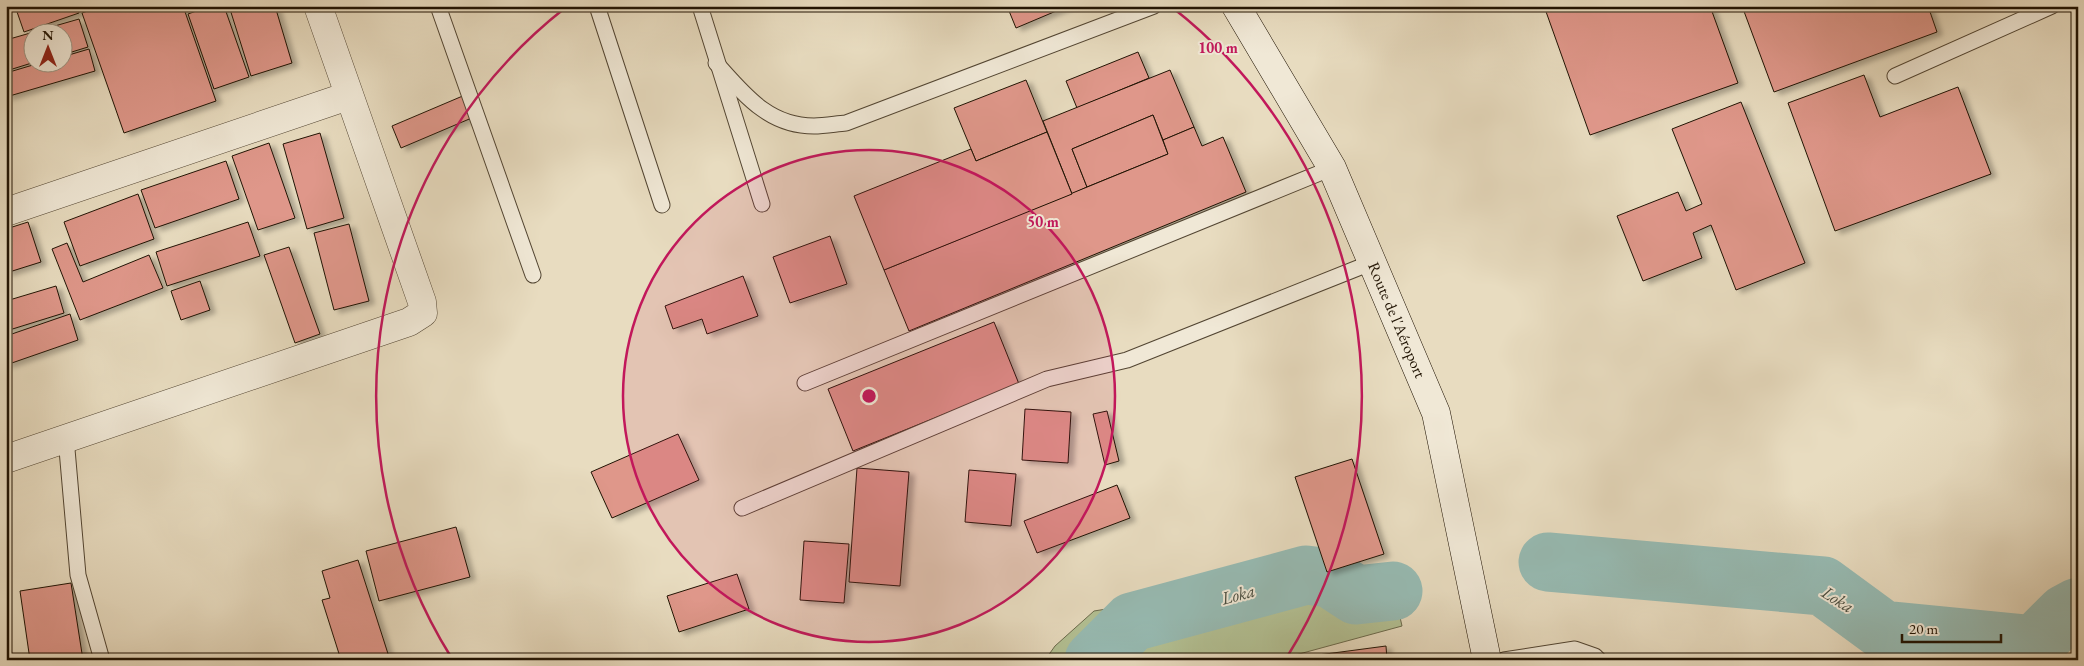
<svg xmlns="http://www.w3.org/2000/svg" width="2084" height="666" font-family="'EB Garamond',serif">
<style>
.green{fill:#b3c194;stroke:#6a6a4c}
.lines{fill:none;stroke-linecap:round;stroke-linejoin:round}
.river{stroke:#97bbb3;stroke-width:59}
.building{fill:#df978a;stroke:#201303;filter:url(#shadow)}
.lane-casing{stroke:#524532;stroke-width:17}
.street-casing{stroke:#524532;stroke-width:29}
.secondary-casing{stroke:#201303;stroke-width:29}
.lane{stroke:#f0e8d6;stroke-width:15}
.street{stroke:#f0e8d6;stroke-width:28}
.secondary{stroke:#f0e8d6;stroke-width:28}
.ring{fill:none;stroke:#c2185b;stroke-width:2.5}
.labels{text-anchor:middle;dominant-baseline:central;stroke-width:4;stroke-linejoin:round;paint-order:stroke}
.street-label{font-size:16px;fill:#201303;stroke:#f0e8d6}
.water-label{font-size:18px;font-style:italic;fill:#4a4e41;stroke:#f0e8d6}
.centre{fill:#c2185b;stroke:#f0e8d6;stroke-width:2.5}
.ring-label{font-size:15px;text-anchor:middle;font-weight:bold;fill:#c2185b;stroke:#f0e8d6;stroke-width:4;stroke-linejoin:round;paint-order:stroke}
</style>
<defs>
<filter id="shadow"><feDropShadow dx="5.5" dy="3" stdDeviation="2.5" flood-color="#0004"/></filter>
</defs>
<rect width="100%" height="100%" fill="#e8dcc0"/>
<filter id="stains"><feTurbulence type="fractalNoise" baseFrequency=".004" numOctaves="4"/><feColorMatrix values="0 0 0 0 .2 0 0 0 0 .09 0 0 0 0 .02 0 0 0 .5 -.17"/></filter>
<radialGradient id="worn" r=".72"><stop offset=".6" stop-color="#630" stop-opacity="0"/><stop offset="1" stop-color="#630" stop-opacity=".3"/></radialGradient>
<polygon class="green" points="1388,564 1402,626 1277,660 1045,660 1055,646 1094,611"/>
<g class="lines">
<g class="river">
<polyline points="1548,562 1823,586 1883,630 2034,645 2065,614 2078,607"/>
<polyline points="1094,660 1132,622 1306,575 1330,578 1356,595 1393,591"/>
</g>
</g>
<g class="building">
<polygon points="15,6 77,6 79,13 24,32"/>
<polygon points="102,6 183,6 216,101 124,133 82,13"/>
<polygon points="210,6 224,6 249,77 214,89 188,14"/>
<polygon points="229,6 275,6 292,63 251,76"/>
<polygon points="1007,6 1068,6 1016,28"/>
<polygon points="1544,6 1710,6 1738,83 1590,135"/>
<polygon points="1742,6 1928,6 1937,32 1774,92"/>
<polygon points="79,19 88,47 62,55 62,32 32,32 32,62 35,62 6,71 6,40"/>
<polygon points="89,49 95,71 6,97 6,73 43,62 62,62 62,57"/>
<polygon points="1138,52 1149,78 1077,108 1066,81"/>
<polygon points="1170,70 1194,127 1163,140 1153,115 1072,149 1087,187 1072,194 1043,121"/>
<polygon points="1864,75 1880,117 1958,87 1991,174 1835,231 1788,103"/>
<polygon points="1026,80 1047,132 976,161 954,108"/>
<polygon points="465,95 474,117 401,148 392,126"/>
<polygon points="1741,102 1805,263 1736,290 1711,225 1693,233 1702,258 1643,281 1617,216 1678,192 1686,211 1702,204 1672,129"/>
<polygon points="1153,115 1168,154 1087,187 1072,149"/>
<polygon points="1194,127 1202,146 1223,137 1246,192 909,331 884,270 1168,154 1163,140"/>
<polygon points="1047,132 1072,194 884,270 854,196 971,149 976,161"/>
<polygon points="320,133 344,218 307,229 283,144"/>
<polygon points="269,143 295,218 258,230 232,156"/>
<polygon points="226,161 239,199 155,228 141,190"/>
<polygon points="138,194 154,239 80,266 64,222"/>
<polygon points="28,222 41,262 6,273 6,229"/>
<polygon points="248,222 260,256 167,286 156,252"/>
<polygon points="349,224 369,301 334,310 314,233"/>
<polygon points="830,236 847,284 790,303 773,257"/>
<polygon points="67,243 83,282 149,255 163,288 80,320 52,249"/>
<polygon points="289,247 320,334 295,343 264,255"/>
<polygon points="743,276 758,316 707,334 702,319 673,329 665,306"/>
<polygon points="200,281 210,310 181,320 171,291"/>
<polygon points="56,286 64,313 6,331 6,301"/>
<polygon points="70,314 78,340 6,365 6,336"/>
<polygon points="994,322 1019,384 853,451 828,389"/>
<polygon points="1025,409 1071,412 1068,463 1022,460"/>
<polygon points="1107,411 1119,461 1105,465 1093,414"/>
<polygon points="678,434 699,480 612,518 591,472"/>
<polygon points="1352,459 1384,554 1327,572 1295,477"/>
<polygon points="857,468 909,472 900,586 849,582"/>
<polygon points="969,470 1016,474 1011,526 965,522"/>
<polygon points="1117,485 1130,518 1037,553 1024,521"/>
<polygon points="456,527 470,577 379,601 366,551"/>
<polygon points="804,541 849,544 844,603 800,600"/>
<polygon points="358,560 390,660 341,660 322,600 330,598 322,571"/>
<polygon points="737,574 749,609 679,632 667,596"/>
<polygon points="71,583 83,660 30,660 20,591"/>
<polygon points="1386,646 1387,660 1319,660 1318,655"/>
</g>
<g class="lines">
<g class="lane-casing">
<g id="lane">
<polyline points="438,6 533,275"/>
<polyline points="597,6 662,205"/>
<polyline points="700,6 762,204"/>
<path d="M716,63C744,94 768,126 814,126C824,126 835,124 846,123L1154,6"/>
<polyline points="1895,76 2052,6"/>
<polyline points="805,383 1332,168"/>
<polyline points="66,438 78,575 102,660"/>
<polyline points="742,508 1047,379 1127,360 1373,262"/>
<polyline points="1504,660 1575,649 1595,656 1599,660"/>
</g>
</g>
<g class="street-casing">
<g id="street">
<polyline points="6,212 348,96"/>
<polyline points="6,459 409,322 423,313 422,302 318,6"/>
</g>
</g>
<g class="secondary-casing">
<polyline id="secondary" points="1236,6 1332,168 1436,413 1487,660"/>
</g>
<use href="#lane" class="lane"/>
<use href="#street" class="street"/>
<use href="#secondary" class="secondary"/>
</g>
<circle cx="869" cy="396" r="246" fill="#c2185b" fill-opacity=".12"/>
<g class="ring">
<circle cx="869" cy="396" r="246"/>
<path d="M451 657A493 493 0 0 1 565 8M1173 8A493 493 0 0 1 1287 657"/>
</g>
<g class="labels">
<g class="street-label">
<text transform="translate(1397 320) rotate(67)">Route de l'Aéroport</text>
</g>
<g class="water-label">
<text transform="translate(1238 594) rotate(-15)">Loka</text>
<text transform="translate(1838 599) rotate(32)">Loka</text>
</g>
</g>
<circle cx="869" cy="396" r="8" class="centre"/>
<g class="ring-label">
<text x="1218" y="53">100 m</text>
<text x="1043" y="227">50 m</text>
</g>
<rect width="2084" height="666" fill="none" stroke="#e8dcc0" stroke-width="25"/>
<rect x="8" y="8" width="2069" height="651" fill="none" stroke="#201303" stroke-width="2.5"/>
<rect x="12" y="12" width="2059" height="641" fill="none" stroke="#201303"/>
<g transform="translate(48 48)"><circle r="24" fill="#f0e8d6" stroke="#9d9382"/>
<path d="M0-4L9 19L0 12L-9 19Z" fill="#8f2418"/>
<text y="-8" font-size="14" font-weight="bold" text-anchor="middle" fill="#201303">N</text>
</g>
<path d="M1902 634v8h99v-8" fill="none" stroke="#201303" stroke-width="2.5"/>
<text x="1909" y="634" font-size="15" fill="#201303" stroke="#f0e8d6" stroke-width="4" paint-order="stroke">20 m</text>
<rect width="100%" height="100%" filter="url(#stains)"/>
<rect width="100%" height="100%" fill="url(#worn)"/>
</svg>
